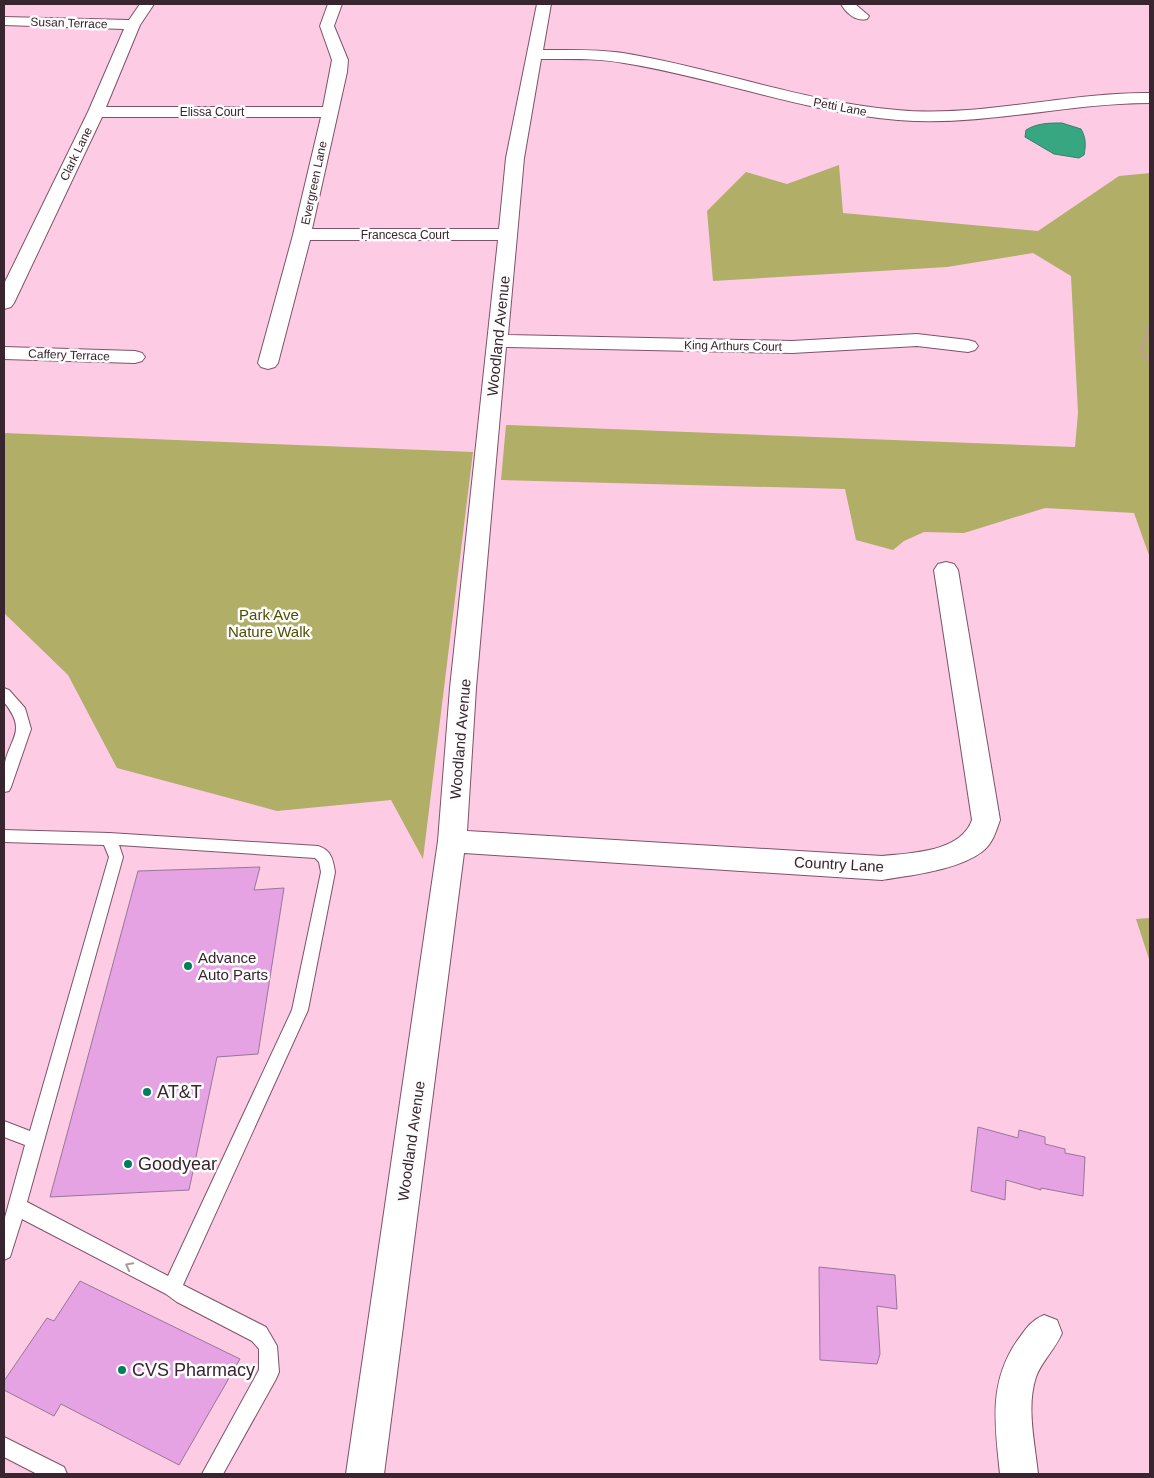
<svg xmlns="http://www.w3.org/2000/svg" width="1154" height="1478" font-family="Arial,sans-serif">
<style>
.green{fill:#b0ae67}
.water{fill:#36a781;stroke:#378068}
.building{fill:#e5a3e4;stroke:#997698}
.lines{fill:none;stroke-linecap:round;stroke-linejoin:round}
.service-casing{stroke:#7d5369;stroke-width:2}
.minor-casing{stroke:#7d5369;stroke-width:2}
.path{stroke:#c098ac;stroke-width:2.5;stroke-dasharray:4 2;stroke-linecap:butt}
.service{fill:#fff;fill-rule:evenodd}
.minor{fill:#fff;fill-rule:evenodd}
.oneway{stroke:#a59da1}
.poi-dot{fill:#007e5e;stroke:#fdfdfd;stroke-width:2}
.labels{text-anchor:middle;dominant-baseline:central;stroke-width:5;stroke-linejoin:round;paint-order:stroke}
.far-street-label{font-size:12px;fill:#38252f;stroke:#fdfdfd}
.street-label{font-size:15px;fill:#38252f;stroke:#fdfdfd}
.park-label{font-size:15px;fill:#514e02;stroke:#fdfdfd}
.poi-label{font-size:15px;fill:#38252f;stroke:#fdfdfd;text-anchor:start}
.near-poi-label{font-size:18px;fill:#38252f;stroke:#fdfdfd;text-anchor:start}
</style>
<rect width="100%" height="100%" fill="#fdcbe4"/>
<g class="green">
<polygon points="839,165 843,213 1038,231 1119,176 1150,173 1150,558 1134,513 1045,508 964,533 924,532 904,541 893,550 856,540 845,489 501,480 506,425 1075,447 1078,413 1071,276 1033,253 947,267 713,281 707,211 746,172 787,184"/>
<polygon points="4,433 473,452 423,859 391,800 277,811 117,768 68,675 4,613"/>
<polygon points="1150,918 1150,962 1136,919"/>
</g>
<path class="water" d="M1062,123L1081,129C1086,138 1086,145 1084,155L1079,158L1054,154L1025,137L1026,130C1037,123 1049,123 1062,123Z"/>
<g class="building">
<polygon points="260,867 254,890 284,888 258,1054 217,1057 189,1190 50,1197 138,871"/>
<polygon points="978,1127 1018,1138 1019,1130 1045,1137 1045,1144 1065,1149 1065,1153 1085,1157 1083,1196 1041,1188 1041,1190 1006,1180 1005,1200 971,1191"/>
<polygon points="819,1267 895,1275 897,1309 877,1306 880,1354 877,1364 820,1360"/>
<polygon points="80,1281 240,1359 179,1465 61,1404 54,1416 4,1390 4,1381 47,1318 54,1321"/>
</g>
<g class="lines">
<g class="service-casing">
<g id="service">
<path d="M4,688L9,690L25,708L31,729L11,787L9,791L4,792C4,785 3,776 4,768C8,738 29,733 4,702Z"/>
<path d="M4,830L109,833L318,846C331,850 333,859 335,872L308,1010L183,1285L266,1327L277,1346L279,1372L276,1379L223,1474H202L259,1370V1349L252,1341L177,1302L166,1294L22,1219L10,1257L4,1260V1221L25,1145L4,1137V1121L30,1131L109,857L104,845L4,842ZM119,845L315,858L319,862L321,872L292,1010L168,1276L27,1202L123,857Z"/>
<polygon points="4,1437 64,1467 67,1474 37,1474 4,1457"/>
</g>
</g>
<g class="minor-casing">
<g id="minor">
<path d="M140,4H154L140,25L106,107H323L332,60L320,26L328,4H342L334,26L348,60L347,72L312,229H499L506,158L537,4H551L543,50C570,50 596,49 623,53C715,68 804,102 897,110C982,118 1066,92 1150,93V103C1066,103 982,127 898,120C805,112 716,78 624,63C597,58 569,59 541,59L524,158L508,335L792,341L917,334L968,340L975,342L978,346L975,350L968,352L917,346L792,353L506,347L476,688L467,831L882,856C911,853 961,852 972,820L934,570L938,564L946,562L954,564L958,570L1000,820C996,831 993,843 983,851C959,870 912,875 882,880L464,853L384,1474H346L438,841L450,688L498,240H310L278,363L275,367L268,369L261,367L258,363L293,235L321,117H102L14,303L11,307L4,309V284L88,112L124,29L4,25V17L129,20Z"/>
<path d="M841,4H855L869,16L867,19C856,22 846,13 841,4Z"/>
<polygon points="4,347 135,351 142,353 145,357 142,361 135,363 4,359"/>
<path d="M1044,1315L1057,1320L1062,1333C1056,1348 1040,1364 1036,1377C1026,1407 1035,1443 1038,1474H1000C995,1426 988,1383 1017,1341C1026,1329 1030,1321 1044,1315Z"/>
</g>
</g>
<polyline class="path" points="1150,325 1141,349 1146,358 1150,360"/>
<use href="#service" class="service"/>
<use href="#minor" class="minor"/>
</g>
<defs><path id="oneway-chevron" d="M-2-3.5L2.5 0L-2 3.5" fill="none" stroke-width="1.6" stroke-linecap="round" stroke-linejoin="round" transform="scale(1.25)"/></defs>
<use class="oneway" href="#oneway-chevron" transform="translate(129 1266) rotate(-152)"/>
<g class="poi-dot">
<circle cx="188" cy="966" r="5"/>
<circle cx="147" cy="1092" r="5"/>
<circle cx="128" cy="1164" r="5"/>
<circle cx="122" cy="1370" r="5"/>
</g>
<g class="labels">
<g class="far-street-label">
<text transform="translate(69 23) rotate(2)">Susan Terrace</text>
<text transform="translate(840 107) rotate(11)">Petti Lane</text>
<text x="212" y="112">Elissa Court</text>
<text transform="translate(76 154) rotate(-64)">Clark Lane</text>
<text transform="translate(314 183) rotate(-78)">Evergreen Lane</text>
<text x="405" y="235">Francesca Court</text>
<text transform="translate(733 346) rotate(1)">King Arthurs Court</text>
<text transform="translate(69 355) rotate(2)">Caffery Terrace</text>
</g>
<g class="street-label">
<text transform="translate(498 336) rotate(-84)">Woodland Avenue</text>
<text transform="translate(460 739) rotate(-85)">Woodland Avenue</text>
<text transform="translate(839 864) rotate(3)">Country Lane</text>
<text transform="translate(411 1141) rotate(-82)">Woodland Avenue</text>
</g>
<g class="park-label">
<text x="269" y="614">Park Ave<tspan x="269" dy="17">Nature Walk</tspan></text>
</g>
<g class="poi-label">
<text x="198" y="957">Advance<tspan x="198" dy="17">Auto Parts</tspan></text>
</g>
<g class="near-poi-label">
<text x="157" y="1092">AT&amp;T</text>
<text x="138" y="1164">Goodyear</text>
<text x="132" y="1370">CVS Pharmacy</text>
</g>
</g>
<rect width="1154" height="1478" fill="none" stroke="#38252f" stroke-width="10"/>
</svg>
